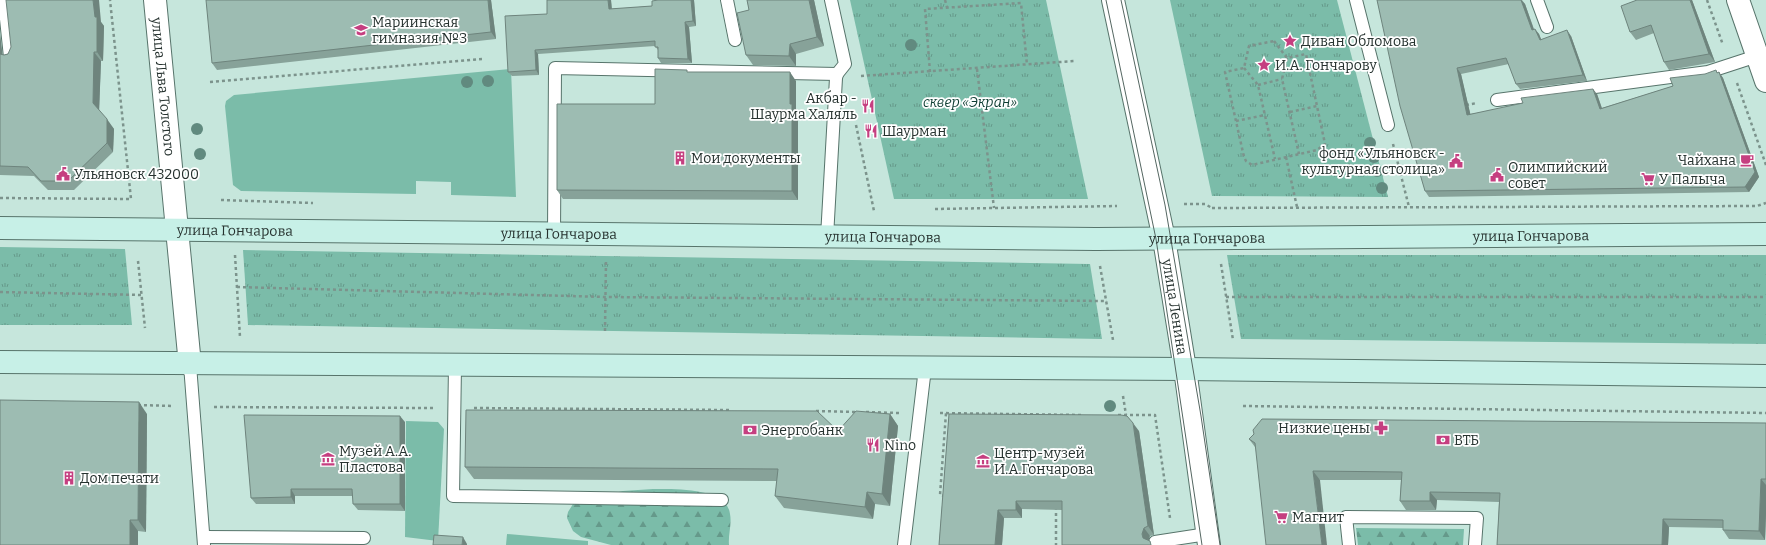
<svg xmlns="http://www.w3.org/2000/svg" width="1766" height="545" font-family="Bitter,serif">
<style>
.grass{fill:#7bbca9}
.forest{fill:url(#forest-firs)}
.park{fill:url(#park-tufts)}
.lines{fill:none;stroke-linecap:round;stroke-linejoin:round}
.service-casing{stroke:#57746b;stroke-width:14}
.minor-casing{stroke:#57746b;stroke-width:24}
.tertiary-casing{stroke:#57746b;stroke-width:24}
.secondary-casing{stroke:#57746b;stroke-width:24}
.path{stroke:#7c938c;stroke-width:2.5;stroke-dasharray:3 3;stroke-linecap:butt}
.service{stroke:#fff;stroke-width:12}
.minor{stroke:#fff;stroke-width:22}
.tertiary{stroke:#fff;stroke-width:22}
.secondary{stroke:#c7f0e7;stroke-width:22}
.tram{stroke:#546661;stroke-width:1}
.tree{fill:#618a7f}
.wall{fill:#87a299}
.shaded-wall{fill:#6e847d}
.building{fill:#9dbcb2;stroke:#6e847d}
.labels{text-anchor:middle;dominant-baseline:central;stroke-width:3.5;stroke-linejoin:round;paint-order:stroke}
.poi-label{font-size:14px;fill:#26322f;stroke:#fff;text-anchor:start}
.street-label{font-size:14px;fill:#26322f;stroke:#fff}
.park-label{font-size:14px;font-style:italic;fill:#0f3e33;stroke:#fff}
</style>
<defs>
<pattern id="forest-firs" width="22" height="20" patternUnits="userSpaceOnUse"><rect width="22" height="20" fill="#7bbca9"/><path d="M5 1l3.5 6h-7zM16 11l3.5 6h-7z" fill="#65998a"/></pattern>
<pattern id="park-tufts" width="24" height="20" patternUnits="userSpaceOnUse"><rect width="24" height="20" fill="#7bbca9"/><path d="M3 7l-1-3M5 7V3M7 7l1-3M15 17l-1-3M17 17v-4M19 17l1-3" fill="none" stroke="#65998a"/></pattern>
</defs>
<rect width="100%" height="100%" fill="#c6e6dc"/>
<g class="grass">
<polygon points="511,69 516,197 451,195 451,182 416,181 416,194 241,191 233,185 225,106 226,101 234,95"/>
<polygon points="406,421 438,422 444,429 438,541 405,537"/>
<polygon points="507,534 588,541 588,545 506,545"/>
</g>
<g class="forest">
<path d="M653,489C673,489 727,487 730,514C732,524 728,535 729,545H611L581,537L573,531L567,518L568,512L573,504L579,501L623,491Z"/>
<polygon points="1356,528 1464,529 1463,545 1358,545"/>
</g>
<g class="park">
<polygon points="850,0 1046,0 1088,199 894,199"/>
<polygon points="1170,0 1337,0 1388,197 1212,196"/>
<polygon points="0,247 125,249 132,325 0,325"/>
<polygon points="243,250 1090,264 1102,339 248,325"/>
<polygon points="1227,255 1766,255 1766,344 1241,339"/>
</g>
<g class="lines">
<g class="service-casing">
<g id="service">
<polyline points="4,0 10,57"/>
<polyline points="727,0 735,40"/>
<polyline points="1356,0 1388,125"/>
<polyline points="1537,0 1547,27"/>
<polyline points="1497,100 1708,72 1757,56"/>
<polyline points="554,234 555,68 837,74"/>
<polyline points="827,237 836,78 837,74 845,64 831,0"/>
<polyline points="190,365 204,545"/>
<polyline points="455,366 453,496 722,500"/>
<polyline points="204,537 364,538"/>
<polyline points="1155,542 1207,534"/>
<polyline points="904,545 925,368"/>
<polyline points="1349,545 1346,517 1477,518 1475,545"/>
</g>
</g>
<g class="minor-casing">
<g id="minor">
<path id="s1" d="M155,0L190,365"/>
<polyline points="1738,0 1766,81"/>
</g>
</g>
<g class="tertiary-casing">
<g id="tertiary">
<path id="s2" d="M1113,0L1164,239L1185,369L1209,545"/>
</g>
</g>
<g class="secondary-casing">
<g id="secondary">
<path id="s3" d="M0,228L1096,239L1766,234"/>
<polyline points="0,362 1185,369 1766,376"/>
</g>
</g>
<g class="path">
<polyline points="945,0 947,7"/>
<polyline points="1707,0 1723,45"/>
<polygon points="1274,41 1287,58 1306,54 1325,144 1317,150 1252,165 1246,161 1244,157 1225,72 1244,68 1249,46"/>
<polyline points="1287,58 1282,79 1299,154"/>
<polyline points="1244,68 1258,85 1275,159"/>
<polyline points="977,69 994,208"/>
<polyline points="930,72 925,9 1021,3 1027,65"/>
<polyline points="861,76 1074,61"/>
<polyline points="210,82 482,59"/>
<polyline points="1737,83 1766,165"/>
<polyline points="1258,85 1282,79"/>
<polyline points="1466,105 1477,103"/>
<polyline points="1290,112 1317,106"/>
<polyline points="1236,121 1265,115"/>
<polyline points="856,125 874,211"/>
<polyline points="1393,144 1409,207"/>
<polyline points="1286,157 1297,207"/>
<polyline points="0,198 131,199 110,0"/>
<polyline points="221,200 313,203"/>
<polyline points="1184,204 1205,204 1212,208"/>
<polyline points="1212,208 1757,206 1766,203"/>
<polyline points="935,209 1117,206"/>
<polyline points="235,255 240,337"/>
<polyline points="138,261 145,328"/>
<polyline points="1221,264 1233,340"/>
<polyline points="1100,266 1113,340"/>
<polyline points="237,287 606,297 1107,301"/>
<polyline points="0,292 141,295"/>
<polyline points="1226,297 1766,297"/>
<polyline points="605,331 606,259"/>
<polyline points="1123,396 1126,415"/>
<polyline points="138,405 173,406"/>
<polyline points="1243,406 1766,413"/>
<polyline points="214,407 433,408"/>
<polyline points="474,408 729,410"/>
<polyline points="816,411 857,412"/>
<polyline points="866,412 899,413"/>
<polyline points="940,413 1083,415"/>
<polyline points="1118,415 1155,415 1170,518"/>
<polyline points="945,496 940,495 946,413"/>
<polyline points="1056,507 1056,545"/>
</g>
<use href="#service" class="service"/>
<use href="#minor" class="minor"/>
<use href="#tertiary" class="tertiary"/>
<use href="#secondary" class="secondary"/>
<g class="tram">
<polyline points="1106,0 1156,239 1202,545"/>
<polyline points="1121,0 1165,205 1201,416 1220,545"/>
</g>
</g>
<g class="tree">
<circle cx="911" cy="45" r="6"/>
<circle cx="488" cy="81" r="6"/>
<circle cx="467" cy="82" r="6"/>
<circle cx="197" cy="129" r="6"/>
<circle cx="1370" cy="143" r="6"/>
<circle cx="200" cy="154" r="6"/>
<circle cx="1374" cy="157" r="6"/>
<circle cx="1377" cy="171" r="6"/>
<circle cx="1382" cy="188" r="6"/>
<circle cx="1110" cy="406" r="6"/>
</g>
<g class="wall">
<polygon points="491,0 496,39 217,70 212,63"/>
<polygon points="547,0 611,0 612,9 652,6 694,0 696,26 689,27 692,63 661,63 658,58 658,50 655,46 538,54 539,75 512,76 508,72 547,14"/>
<polygon points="747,0 814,0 824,46 796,54 796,66 753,65 746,55 749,10"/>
<polygon points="1377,0 1522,0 1525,4 1534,29 1539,34 1541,40 1571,36 1587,81 1520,89 1516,84 1509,64 1461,74 1470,114 1597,94 1602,108 1719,72 1723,78 1759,177 1749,192 1429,197 1425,191"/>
<polygon points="1692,0 1715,62 1669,70 1664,62 1654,33 1636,40 1630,32"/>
<polygon points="101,22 104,26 103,61 101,61 99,111 114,129 113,152 74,190 48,190 34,176 0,175 0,34 2,55 4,55"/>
<polygon points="688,72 796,81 796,109 798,113 798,200 563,199 557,190 655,104"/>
<polygon points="147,414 146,532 138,531 0,545"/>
<polygon points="890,414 898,426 890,506 875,504 873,519 784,508 775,496 777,481 474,479 465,467 838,431"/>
<polygon points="949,414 1139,431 1154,535 1150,536 1062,510 1022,509 1022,518 1004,518 1002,545 939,545"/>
<polygon points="405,422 405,511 358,510 353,504 353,496 295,496 295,504 256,504 251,498"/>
<polygon points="1766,423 1766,514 1765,540 1729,539 1723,530 1723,528 1669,527 1668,545 1497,545 1499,502 1437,500 1436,510 1406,510 1400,501 1401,480 1320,480 1255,447 1249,439"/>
</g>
<g class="shaded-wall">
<polygon points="93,0 99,0 101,22 104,26 103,61 97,52"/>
<polygon points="488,0 491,0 496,39 491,32"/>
<polygon points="608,0 611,0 612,14 609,9"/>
<polygon points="691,0 694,0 696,26 693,21"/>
<polygon points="809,0 814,0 824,46 817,37"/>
<polygon points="1521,0 1525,4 1536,36 1532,30"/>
<polygon points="1690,0 1692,0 1715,62 1709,54"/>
<polygon points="685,22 689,27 692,63 688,59"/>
<polygon points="1535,29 1539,34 1544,46 1540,40"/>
<polygon points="1567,30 1571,36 1587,81 1583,75"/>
<polygon points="0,34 3,58 0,56"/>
<polygon points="790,44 796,54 796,66 789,56"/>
<polygon points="535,50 538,54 539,75 536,70"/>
<polygon points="94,52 101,61 99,113 93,103"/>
<polygon points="1457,68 1461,74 1472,121 1467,115"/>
<polygon points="790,72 796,81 796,109 798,113 798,200 792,191 790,104"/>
<polygon points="1719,72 1723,78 1759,177 1749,192 1745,187"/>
<polygon points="1593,89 1597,94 1604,115 1600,109"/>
<polygon points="107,119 114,129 113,152 107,143"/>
<polygon points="139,402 147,414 146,532 138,520"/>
<polygon points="890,414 898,426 890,506 882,494"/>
<polygon points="400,416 405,422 405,511 400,504"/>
<polygon points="1133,423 1139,431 1154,535 1148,526"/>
<polygon points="1313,471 1320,480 1327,545 1322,545"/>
<polygon points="1761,479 1766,485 1766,514 1765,540 1759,531"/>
<polygon points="291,489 295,496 295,504 291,497"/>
<polygon points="867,492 875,504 873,519 865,507"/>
<polygon points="1430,492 1437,500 1436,510 1430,501"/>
<polygon points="1016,501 1022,509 1022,518 1016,510"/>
<polygon points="998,510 1004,518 1002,545 995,545"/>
<polygon points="1663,519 1669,527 1668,545 1662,545"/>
<polygon points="130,520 138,531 138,545 130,545"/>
<polygon points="1144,528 1150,536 1148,543 1143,538 1142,534"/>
<polygon points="463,537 467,544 467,545 462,545"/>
</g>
<g class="building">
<polygon points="6,0 93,0 95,17 97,17 97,52 94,52 93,103 107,119 107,143 68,181 41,181 28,167 0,166 0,54 4,55 8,54 11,47"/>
<polygon points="206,0 488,0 491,32 212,63"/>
<polygon points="547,0 608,0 609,9 652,6 652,1 658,0 691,0 693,21 685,22 688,59 658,58 658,47 655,47 655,41 535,50 536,70 508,72 505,16 547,14"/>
<polygon points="747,0 809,0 817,37 790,44 789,56 746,55 737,13 749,10"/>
<polygon points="1377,0 1521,0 1532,30 1535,29 1540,40 1567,30 1583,75 1516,84 1506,58 1457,68 1467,115 1523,103 1521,98 1593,89 1600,109 1673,86 1670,78 1705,74 1716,70 1717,73 1719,72 1755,172 1745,187 1425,191 1400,106"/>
<polygon points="1637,0 1690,0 1709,54 1664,62 1651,25 1630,32 1621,6"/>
<polygon points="655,69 687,70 687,72 790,72 790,104 792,104 792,191 557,190 557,104 655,104"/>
<polygon points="0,400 139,402 138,520 130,520 130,545 0,545"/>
<polygon points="466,410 817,411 838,431 856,411 890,414 882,494 867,492 865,507 775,496 778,469 465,467"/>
<polygon points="949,414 1121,415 1127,416 1133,423 1148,526 1144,528 1142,534 1143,538 1150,541 1151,545 1062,545 1062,501 1016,501 1016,510 998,510 995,545 939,545"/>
<polygon points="244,415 400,416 400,504 353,504 352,489 291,489 291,497 251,498"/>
<polygon points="1262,419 1766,423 1766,479 1761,479 1759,531 1723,530 1723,520 1663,519 1662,545 1497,545 1500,493 1430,492 1430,501 1400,501 1402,472 1313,471 1322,545 1266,545 1255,443 1249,439 1254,434 1253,430"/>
<polygon points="434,535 463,537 462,545 433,545"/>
</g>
<defs>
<g id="school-bare" transform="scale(1.08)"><path d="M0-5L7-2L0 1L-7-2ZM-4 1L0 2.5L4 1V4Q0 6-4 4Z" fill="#c53f80" stroke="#fff" stroke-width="2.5" paint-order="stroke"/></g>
<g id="sight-bare" transform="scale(1.08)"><path d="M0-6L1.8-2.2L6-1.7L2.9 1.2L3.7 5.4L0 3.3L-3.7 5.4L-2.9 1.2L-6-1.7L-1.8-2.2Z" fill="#c53f80" stroke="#fff" stroke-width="2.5" paint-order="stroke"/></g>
<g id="restaurant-bare" transform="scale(1.08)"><path d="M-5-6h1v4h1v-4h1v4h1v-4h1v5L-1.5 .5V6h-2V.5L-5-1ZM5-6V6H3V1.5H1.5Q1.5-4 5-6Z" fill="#c53f80" stroke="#fff" stroke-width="2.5" paint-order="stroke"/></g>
<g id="building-bare" transform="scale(1.08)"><path d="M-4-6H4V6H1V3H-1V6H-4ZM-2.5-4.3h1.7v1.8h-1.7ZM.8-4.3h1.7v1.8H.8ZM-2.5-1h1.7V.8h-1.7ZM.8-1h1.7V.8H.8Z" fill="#c53f80" stroke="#fff" stroke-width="2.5" paint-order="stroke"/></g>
<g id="cafe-bare" transform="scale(1.08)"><path d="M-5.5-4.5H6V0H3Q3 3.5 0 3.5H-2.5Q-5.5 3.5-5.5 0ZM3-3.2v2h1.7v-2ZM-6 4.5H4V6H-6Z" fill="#c53f80" stroke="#fff" stroke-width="2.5" paint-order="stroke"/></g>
<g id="civic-bare" transform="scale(1.08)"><path d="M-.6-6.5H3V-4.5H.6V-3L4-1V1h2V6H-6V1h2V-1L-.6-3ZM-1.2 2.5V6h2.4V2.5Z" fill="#c53f80" stroke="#fff" stroke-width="2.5" paint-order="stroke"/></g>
<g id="supermarket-bare" transform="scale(1.08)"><path d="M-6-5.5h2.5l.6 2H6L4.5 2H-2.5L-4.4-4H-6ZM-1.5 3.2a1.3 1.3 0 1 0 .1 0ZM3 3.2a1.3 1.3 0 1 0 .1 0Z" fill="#c53f80" stroke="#fff" stroke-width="2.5" paint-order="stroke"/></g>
<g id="pharmacy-bare" transform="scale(1.08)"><path d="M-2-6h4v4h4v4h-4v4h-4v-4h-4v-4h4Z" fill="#c53f80" stroke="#fff" stroke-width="2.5" paint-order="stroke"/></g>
<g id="bank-bare" transform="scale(1.08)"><path d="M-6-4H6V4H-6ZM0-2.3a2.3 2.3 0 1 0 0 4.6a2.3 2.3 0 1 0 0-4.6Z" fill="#c53f80" stroke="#fff" stroke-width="2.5" paint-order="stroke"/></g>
<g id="museum-bare" transform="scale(1.08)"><path d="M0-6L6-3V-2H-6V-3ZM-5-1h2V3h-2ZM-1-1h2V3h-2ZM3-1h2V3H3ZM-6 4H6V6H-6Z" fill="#c53f80" stroke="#fff" stroke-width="2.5" paint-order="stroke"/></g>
</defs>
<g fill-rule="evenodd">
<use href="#school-bare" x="361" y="30"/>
<use href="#sight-bare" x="1290" y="41"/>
<use href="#sight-bare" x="1264" y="65"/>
<use href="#restaurant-bare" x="868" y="106"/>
<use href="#restaurant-bare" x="871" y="131"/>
<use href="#building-bare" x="680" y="158"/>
<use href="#cafe-bare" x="1747" y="160"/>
<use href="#civic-bare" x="1456" y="161"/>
<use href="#civic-bare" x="63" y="174"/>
<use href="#civic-bare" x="1497" y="175"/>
<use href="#supermarket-bare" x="1648" y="179"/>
<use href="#pharmacy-bare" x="1381" y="428"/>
<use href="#bank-bare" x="750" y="430"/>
<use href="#bank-bare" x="1443" y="440"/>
<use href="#restaurant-bare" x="873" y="445"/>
<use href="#museum-bare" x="328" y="459"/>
<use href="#museum-bare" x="983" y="461"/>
<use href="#building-bare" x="69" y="478"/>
<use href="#supermarket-bare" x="1281" y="517"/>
</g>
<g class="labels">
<g class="poi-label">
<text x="372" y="22">Мариинская<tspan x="372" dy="16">гимназия №3</tspan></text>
<text x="1301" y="41">Диван Обломова</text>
<text x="1275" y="65">И.А. Гончарову</text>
<text x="857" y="98" text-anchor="end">Акбар -<tspan x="857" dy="16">Шаурма Халяль</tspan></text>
<text x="882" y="131">Шаурман</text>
<text x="1445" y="153" text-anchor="end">фонд «Ульяновск -<tspan x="1445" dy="16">культурная столица»</tspan></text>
<text x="691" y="158">Мои документы</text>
<text x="1736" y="160" text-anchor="end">Чайхана</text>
<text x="1508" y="167">Олимпийский<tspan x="1508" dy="16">совет</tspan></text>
<text x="74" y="174">Ульяновск 432000</text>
<text x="1659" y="179">У Палыча</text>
<text x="1370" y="428" text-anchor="end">Низкие цены</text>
<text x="761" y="430">Энергобанк</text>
<text x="1454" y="440">ВТБ</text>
<text x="884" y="445">Nino</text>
<text x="339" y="451">Музей А.А.<tspan x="339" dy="16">Пластова</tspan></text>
<text x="994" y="453">Центр-музей<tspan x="994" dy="16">И.А.Гончарова</tspan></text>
<text x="80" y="478">Дом печати</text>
<text x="1292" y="517">Магнит</text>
</g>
<g class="street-label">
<text stroke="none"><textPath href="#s1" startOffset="87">улица Льва Толстого</textPath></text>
<text stroke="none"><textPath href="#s3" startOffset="235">улица Гончарова</textPath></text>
<text stroke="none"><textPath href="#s3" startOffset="559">улица Гончарова</textPath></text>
<text stroke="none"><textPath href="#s3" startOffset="1531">улица Гончарова</textPath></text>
<text stroke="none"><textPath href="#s3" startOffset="883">улица Гончарова</textPath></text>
<text stroke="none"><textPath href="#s3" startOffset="1207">улица Гончарова</textPath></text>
<text stroke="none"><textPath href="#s2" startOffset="313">улица Ленина</textPath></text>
</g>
<g class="park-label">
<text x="970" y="102">сквер «Экран»</text>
</g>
</g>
</svg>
